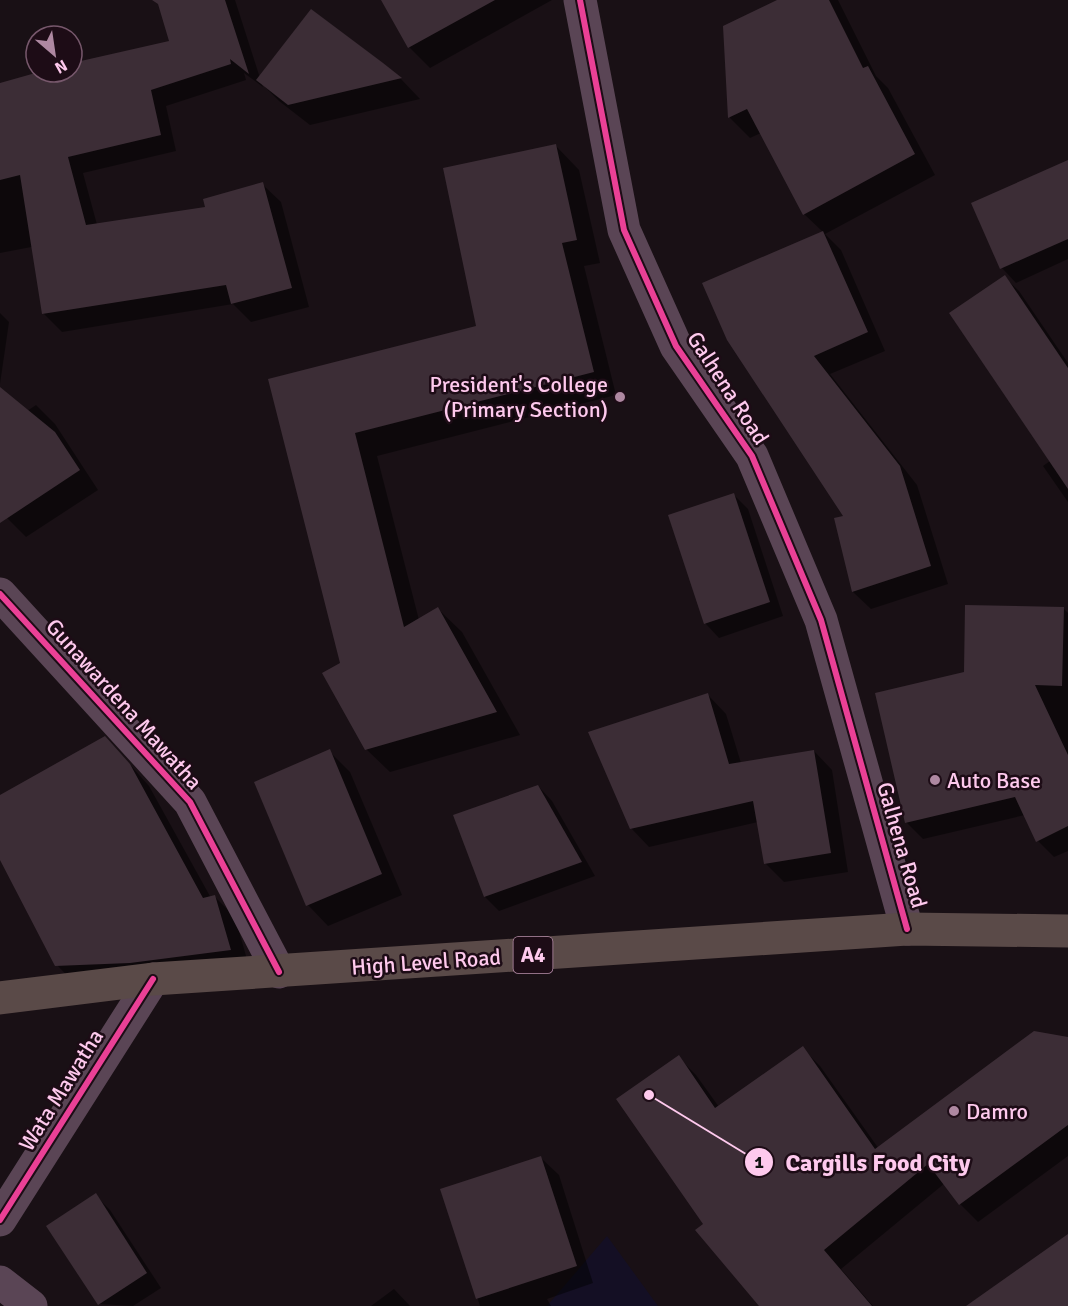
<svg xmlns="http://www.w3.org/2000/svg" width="1068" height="1306" font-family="Signika,sans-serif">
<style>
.green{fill:#140f24}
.shadow{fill:#0007}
.building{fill:#3c2d36}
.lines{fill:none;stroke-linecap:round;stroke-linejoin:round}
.street{stroke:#5a4555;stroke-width:33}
.highway{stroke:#5a4a48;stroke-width:33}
.cycleway-casing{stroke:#1d0c16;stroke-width:10}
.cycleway{stroke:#ea4096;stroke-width:6}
.poi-dot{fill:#ae88a1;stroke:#1d0c16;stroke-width:2}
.labels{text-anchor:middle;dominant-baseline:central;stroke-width:5;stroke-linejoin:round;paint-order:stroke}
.shield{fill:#1d0c16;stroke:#ba90ac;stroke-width:1.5}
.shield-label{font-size:21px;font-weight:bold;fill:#fec9ed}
.poi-label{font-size:22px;fill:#fec9ed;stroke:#1d0c16;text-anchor:start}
.street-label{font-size:22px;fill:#fec9ed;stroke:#1d0c16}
.leader{fill:none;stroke:#fec9ed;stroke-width:2}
.callout-dot{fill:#fec9ed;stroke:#1d0c16;stroke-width:2}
.mark-label{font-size:18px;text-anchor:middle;font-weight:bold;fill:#111}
.callout-label{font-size:24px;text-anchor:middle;font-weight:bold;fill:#fec9ed;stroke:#1d0c16;stroke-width:5;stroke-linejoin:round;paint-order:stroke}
</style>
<rect width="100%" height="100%" fill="#191015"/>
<polygon class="green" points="607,1236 658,1306 547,1306"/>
<g class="shadow">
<polygon points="158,0 235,0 260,78 312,11 401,79 420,99 310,125 279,101 262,84 263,87 244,73 246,80 166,106 176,151 83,173 99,232 207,208 262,184 281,202 309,307 251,322 233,304 62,332 43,313 94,235 0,253 0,84 45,72 72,72 72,65 171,42"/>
<polygon points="383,0 552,0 430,68 409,47"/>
<polygon points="781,0 838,0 876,76 888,88 935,175 825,234 841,250 885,351 830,374 917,485 948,584 871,609 853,592 845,517 729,339 823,232 804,214 761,133 750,138 730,118 725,27"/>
<polygon points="556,146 579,170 600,263 584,266 616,395 377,456 419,620 438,609 462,632 520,735 390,772 366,749 342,664 270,380 478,327"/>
<polygon points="1068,161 1068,259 1016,283 1002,268"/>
<polygon points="1004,277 1019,291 1068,363 1068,502 1043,466 1050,461"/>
<polygon points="0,313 9,322 0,384"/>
<polygon points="0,389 27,411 36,405 55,424 98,490 26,537 7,518 0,506"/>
<polygon points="733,494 748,509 783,616 719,638 705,623"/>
<polygon points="1064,609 1068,613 1068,851 1054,857 1038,841 1025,815 923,839 906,822 965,673"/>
<polygon points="708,695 726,714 741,763 814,751 832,770 848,872 784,882 765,863 758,822 649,847 631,828"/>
<polygon points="329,751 350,772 402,895 328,926 308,905 255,782"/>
<polygon points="125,759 149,786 211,898 215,897 235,917 250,970 77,986 57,965 0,856 0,797"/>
<polygon points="538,786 552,801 595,876 499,911 485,897"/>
<polygon points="1068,1038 1068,1156 978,1222 960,1204 945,1183 841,1269 873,1306 761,1306 705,1224 678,1057 696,1075 719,1107 802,1048 820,1066 879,1149"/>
<polygon points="541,1158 559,1175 593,1283 547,1299 551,1306 480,1306 442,1190"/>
<polygon points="95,1195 110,1210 161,1288 133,1306 99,1304"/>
<polygon points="394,1289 410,1306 371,1306"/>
</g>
<g class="building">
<polygon points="152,0 225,0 249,74 230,59 231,64 151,90 161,135 68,157 86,225 205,207 203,199 263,182 292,288 231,304 226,285 42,314 20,175 0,180 0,83 39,72 72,72 72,63 169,41 158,4"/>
<polygon points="381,0 495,0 408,48"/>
<polygon points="777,0 829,0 863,68 868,66 915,154 803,215 747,109 728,118 723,26"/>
<polygon points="311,9 383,63 402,78 288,105 256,80"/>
<polygon points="556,144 577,240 562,243 594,372 355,433 404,627 438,607 497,712 365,750 322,673 340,663 268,379 476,326 443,168"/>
<polygon points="1068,160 1068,239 1000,269 971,203"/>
<polygon points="823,231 868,332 814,356 900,466 931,566 852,592 834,518 843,516 727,340 702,283"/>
<polygon points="1005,275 1068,368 1068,489 949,313"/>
<polygon points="0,387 55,432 80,470 0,523"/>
<polygon points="734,493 770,602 704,624 668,515"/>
<polygon points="965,605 1064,607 1062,686 1035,685 1068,755 1068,826 1036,842 1015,797 905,823 875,693 964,672"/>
<polygon points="708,693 729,764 814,750 831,853 764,864 753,801 630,829 588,732"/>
<polygon points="105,736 130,764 203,898 215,895 231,950 130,963 55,966 0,860 0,795"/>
<polygon points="330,749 382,874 306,906 254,782"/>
<polygon points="538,785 582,862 484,897 453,815"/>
<polygon points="1034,1031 1068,1037 1068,1125 959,1205 928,1164 824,1250 872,1306 759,1306 695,1230 703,1224 616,1099 679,1055 715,1108 803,1046 875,1149"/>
<polygon points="541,1156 577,1266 476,1299 440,1189"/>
<polygon points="96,1193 147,1273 98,1305 46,1226"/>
<polygon points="1068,1234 1068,1306 966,1306"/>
</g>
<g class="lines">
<g class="street">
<polyline points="580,0 624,230 676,346 752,456 821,620 907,929"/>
<polyline points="0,594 190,802 279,972"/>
<polyline points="0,1220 153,979"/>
<polyline points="0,1282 31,1306"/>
</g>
<polyline class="highway" points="0,998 153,979 907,929 1068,931"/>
<g class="cycleway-casing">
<g id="cycleway">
<polyline points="580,0 624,230 676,346 752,456 821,620 907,929"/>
<polyline points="0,594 190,802 279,972"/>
<polyline points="0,1220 153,979"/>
</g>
</g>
<use href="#cycleway" class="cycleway"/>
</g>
<g class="poi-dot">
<circle cx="620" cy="397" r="6"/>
<circle cx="935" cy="780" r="6"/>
<circle cx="954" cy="1111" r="6"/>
</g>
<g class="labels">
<rect class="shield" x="513.5" y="937" width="39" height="36" rx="4.5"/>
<g class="shield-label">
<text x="533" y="955">A4</text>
</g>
<g class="poi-label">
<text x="608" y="384" text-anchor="end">President's College<tspan x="608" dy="25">(Primary Section)</tspan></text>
<text x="947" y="780">Auto Base</text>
<text x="966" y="1111">Damro</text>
</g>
<g class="street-label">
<text transform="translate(728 388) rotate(57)">Galhena Road</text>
<text transform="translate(124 704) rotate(48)">Gunawardena Mawatha</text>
<text transform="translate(902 845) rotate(74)">Galhena Road</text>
<text transform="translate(426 962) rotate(-4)">High Level Road</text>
<text transform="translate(61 1090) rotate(-58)">Wata Mawatha</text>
</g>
</g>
<path class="leader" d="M649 1095L759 1162"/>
<g class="callout-dot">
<circle cx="649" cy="1095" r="6"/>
<circle cx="759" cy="1162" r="15"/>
</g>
<g class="mark-label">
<text x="759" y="1168">1</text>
</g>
<g class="callout-label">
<text x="878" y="1171">Cargills Food City</text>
</g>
<g transform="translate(54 54) rotate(151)"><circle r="28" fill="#1d0c16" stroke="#77586c" stroke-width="1.5"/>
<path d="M0-4.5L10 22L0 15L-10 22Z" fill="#ae88a1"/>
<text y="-9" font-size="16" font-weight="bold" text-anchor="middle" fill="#fec9ed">N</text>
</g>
</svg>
